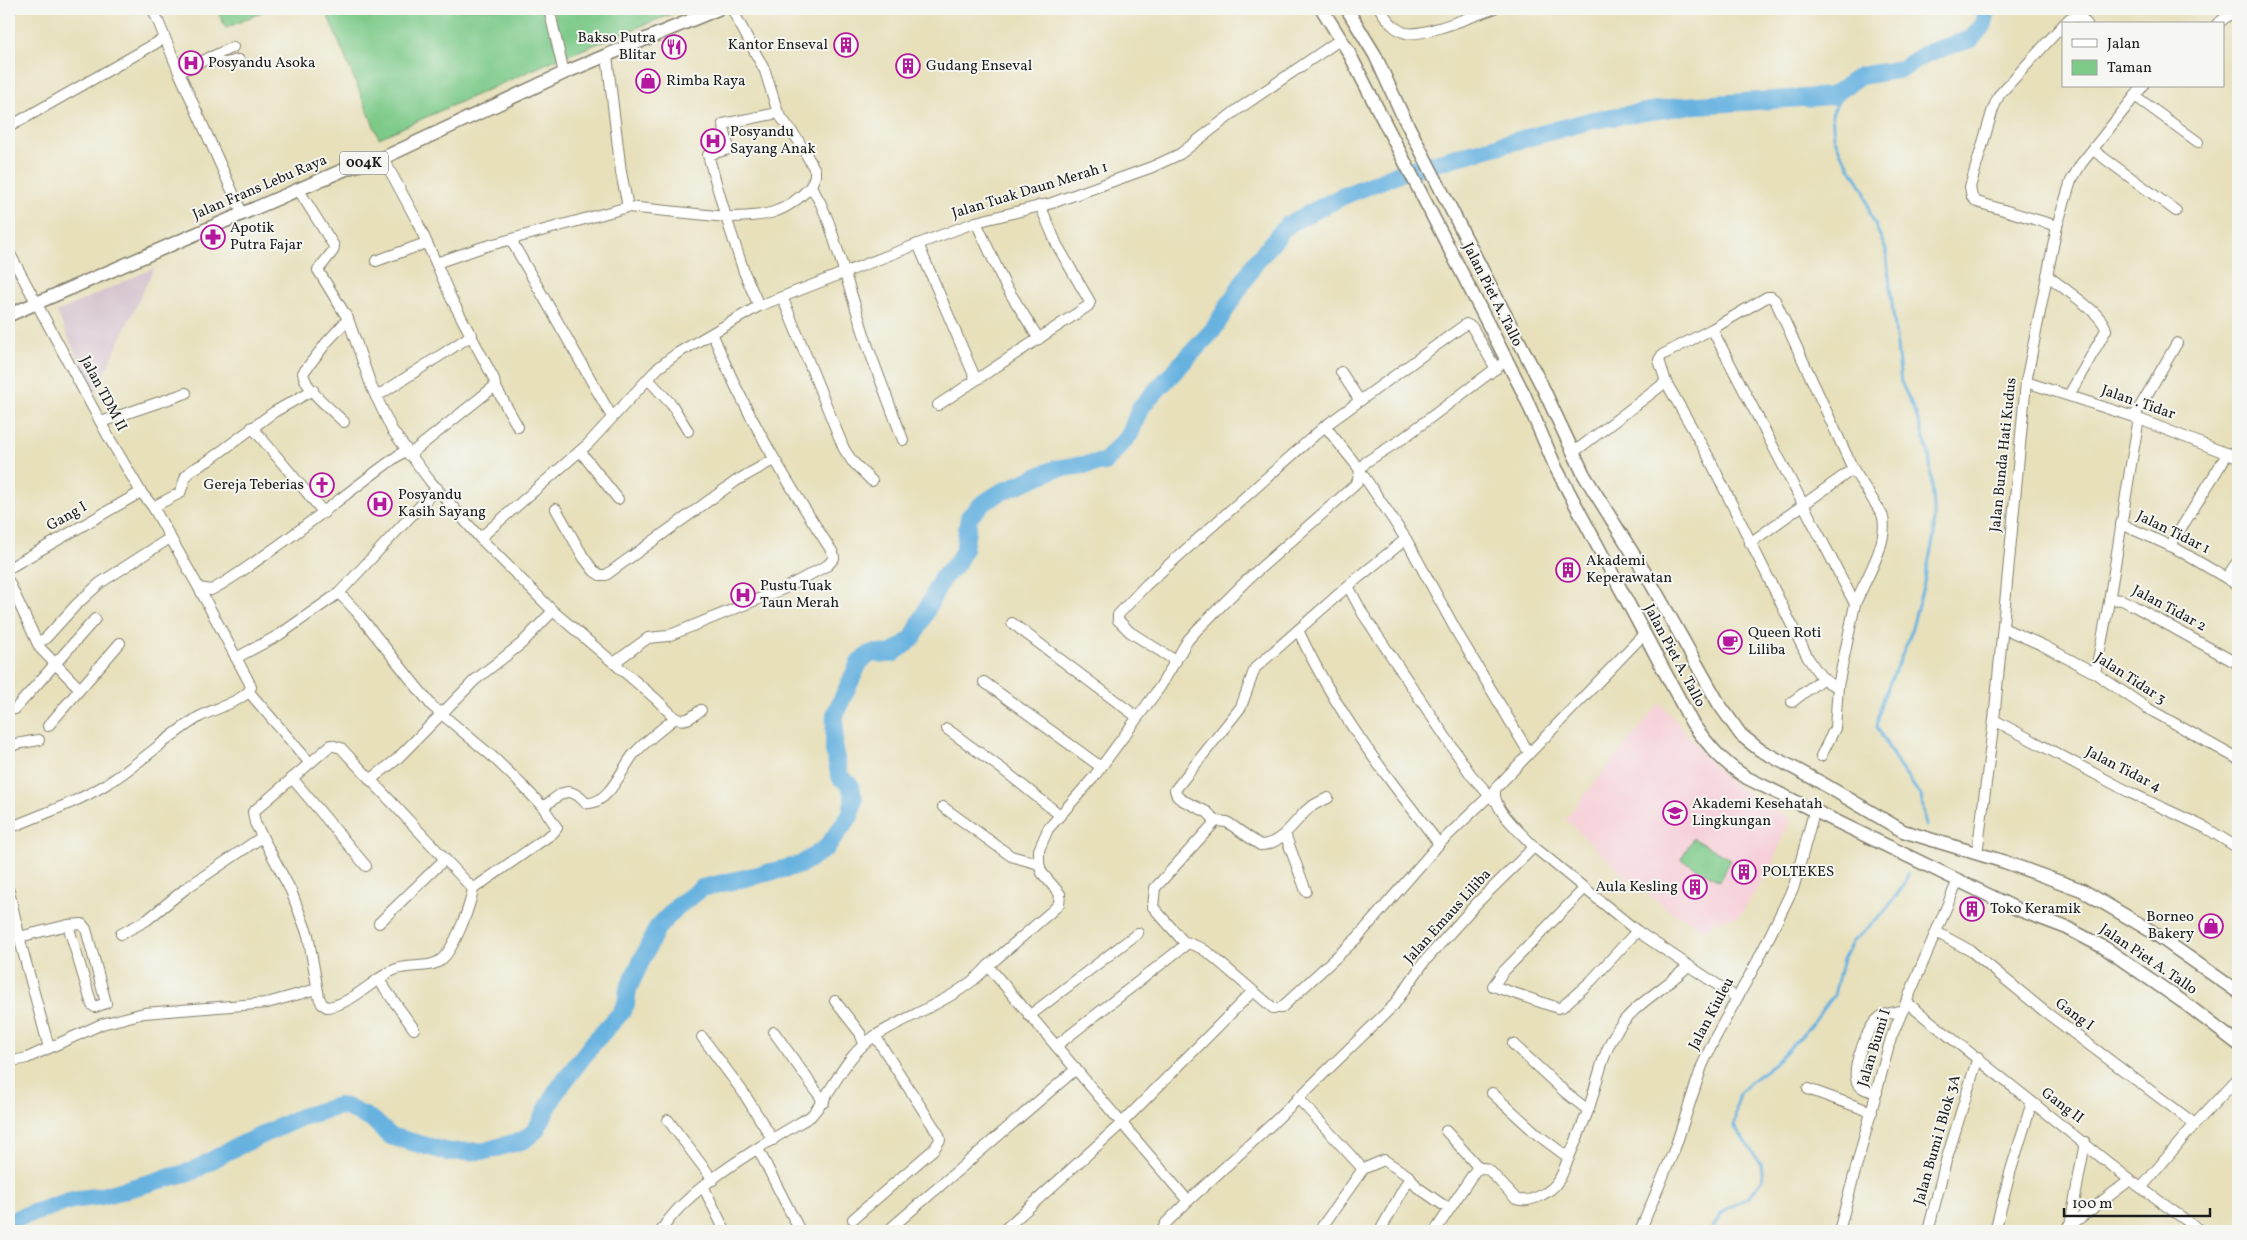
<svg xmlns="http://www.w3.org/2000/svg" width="2247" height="1240" font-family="Vollkorn,serif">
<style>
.built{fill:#f6cfd8}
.industrial{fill:#d1bdca}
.green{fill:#7dca89;stroke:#4c7352}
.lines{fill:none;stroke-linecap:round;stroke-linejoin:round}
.stream{stroke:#68b2e0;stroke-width:3}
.river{stroke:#68b2e0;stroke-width:18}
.minor-casing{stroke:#827e6c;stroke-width:12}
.major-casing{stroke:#827e6c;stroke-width:15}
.minor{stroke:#fff;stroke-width:10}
.major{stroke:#fff;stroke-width:12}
.labels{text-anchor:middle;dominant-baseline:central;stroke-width:4;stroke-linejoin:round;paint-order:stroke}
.shield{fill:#f6f6f2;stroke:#5d5d5c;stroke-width:1}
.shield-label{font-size:14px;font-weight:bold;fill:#1c1c1c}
.poi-label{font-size:15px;fill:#1c1c1c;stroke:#f6f6f2;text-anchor:start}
.street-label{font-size:15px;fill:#1c1c1c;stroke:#f6f6f2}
</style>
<rect width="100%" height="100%" fill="#f6f6f2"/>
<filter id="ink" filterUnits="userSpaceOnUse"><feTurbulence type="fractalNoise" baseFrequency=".02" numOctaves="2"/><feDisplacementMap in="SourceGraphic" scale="10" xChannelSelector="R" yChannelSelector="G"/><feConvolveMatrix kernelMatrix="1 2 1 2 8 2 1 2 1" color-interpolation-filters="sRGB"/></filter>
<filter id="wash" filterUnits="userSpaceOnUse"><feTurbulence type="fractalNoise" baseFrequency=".0096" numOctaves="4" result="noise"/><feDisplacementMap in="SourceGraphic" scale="20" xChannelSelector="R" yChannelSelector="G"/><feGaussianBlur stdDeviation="1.12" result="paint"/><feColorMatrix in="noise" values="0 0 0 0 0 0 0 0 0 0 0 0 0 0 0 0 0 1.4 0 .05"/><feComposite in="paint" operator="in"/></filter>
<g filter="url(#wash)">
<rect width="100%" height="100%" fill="#e7e0bb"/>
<polygon class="built" points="1660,703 1723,776 1771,809 1791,818 1771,866 1739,917 1719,920 1705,930 1665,908 1623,874 1565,819"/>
<polygon class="industrial" points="154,268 94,395 57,312"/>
<g class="green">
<polygon points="216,9 269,9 226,28"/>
<polygon points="325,9 546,9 559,58 379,138"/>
<polygon points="553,9 684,9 564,57"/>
<polygon points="1693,838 1731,860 1719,881 1681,859"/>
</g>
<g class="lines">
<g class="stream">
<polyline points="1860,76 1840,98 1832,114 1834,137 1840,151 1864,190 1870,213 1886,250 1901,382 1916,414 1929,454 1934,506 1934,536 1924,583 1909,639 1881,703 1877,727 1899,766 1921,796 1926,826"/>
<polyline points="1711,1231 1720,1215 1730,1207 1749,1197 1763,1179 1761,1164 1734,1126 1738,1096 1751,1081 1773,1065 1811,1026 1834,995 1843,959 1853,941 1882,915 1904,885 1908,874"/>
</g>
<polyline class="river" points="9,1221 72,1200 102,1196 193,1171 228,1151 301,1117 339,1106 346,1107 373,1120 390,1136 448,1152 485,1151 524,1140 536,1130 556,1092 594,1042 620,1014 626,1004 628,989 657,928 678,906 702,888 800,865 826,848 850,816 854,799 850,785 840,777 834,750 835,714 860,661 872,653 892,654 913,638 941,580 957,563 964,550 969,517 982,504 1001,492 1055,469 1105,462 1130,434 1140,408 1213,330 1255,263 1287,225 1341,197 1402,172 1593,120 1684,106 1832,96 1860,76 1902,69 1927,53 1971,39 1984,24 1987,9"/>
</g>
</g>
<g filter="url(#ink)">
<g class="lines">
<g class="minor-casing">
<g id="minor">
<polyline points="153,9 179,72 242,213"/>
<polyline points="549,9 564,73"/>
<polyline points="732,9 765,71 778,113 798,140 815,170 815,176 811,186 821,204 829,223 868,347 903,440"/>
<path d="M1380,9C1386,18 1394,30 1406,33C1424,37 1474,15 1493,9"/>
<polyline points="2085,9 2080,17 2087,24"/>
<polyline points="2064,24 2070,18 2080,17"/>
<polyline points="2217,24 2237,9"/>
<polyline points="607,56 621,172 628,207 726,217 744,272 759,306"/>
<path d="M210,57C219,67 228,62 239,60"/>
<polyline points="179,72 233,47"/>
<polyline points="2135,96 2198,142"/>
<path d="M778,113L723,124L729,149L708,155L726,217C763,217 785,215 811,186"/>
<polyline points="9,127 165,38"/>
<polyline points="2093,150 2176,211"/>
<polyline points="383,158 416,219 436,263 483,247 628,207"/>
<path d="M298,189L334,246L333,251L318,270L348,319L372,388L392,430L430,481L480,538L553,611L656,699L675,718C661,730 645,741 633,755C623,767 608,806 586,803C567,783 562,794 543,807"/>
<polyline points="976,222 1005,285 1039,339"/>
<polyline points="2057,226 1977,202 1972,197 1970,187 1993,109 1999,95 2063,25"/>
<polyline points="511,240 612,417"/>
<polyline points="918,244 976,380 1088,306 1090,302 1057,245 1040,205"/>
<path d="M9,252L108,436L141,492L153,507L199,588L211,590C229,581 246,568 262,557C312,523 357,484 406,450"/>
<polyline points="376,261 426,243"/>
<path d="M2047,275C2061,287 2104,314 2106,330L2069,395"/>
<polyline points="783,299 844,449 852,461 872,481"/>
<path d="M1712,329L1855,604L1838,686C1823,684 1816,669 1808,658L1708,456L1666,382L1659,360L1662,355L1712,329L1767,297H1771L1775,300L1853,469L1882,514C1891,540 1865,580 1855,604"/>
<polyline points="1341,372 1360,401"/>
<polyline points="648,379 672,405 688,431"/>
<polyline points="2026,382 2134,417 2238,458"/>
<polyline points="495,386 518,427"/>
<polyline points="376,397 472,335"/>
<polyline points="938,405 976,380"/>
<polyline points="2134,417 2177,343"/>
<polyline points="101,422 186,393"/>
<path d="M344,422C331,409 306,391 303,373L327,342L348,319"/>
<polyline points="1325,426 1357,466 1406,539 1458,634 1529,753"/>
<polyline points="252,427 324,513"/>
<polyline points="580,451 618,499"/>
<polyline points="1574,452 1666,382"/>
<polyline points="409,455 495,386 494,379 451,298 436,263"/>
<polyline points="153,507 180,493 186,476 192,470 208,461 274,412 313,390"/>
<polyline points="556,509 584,558 594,571 600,575 606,575 736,481 773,460"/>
<polyline points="2121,524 2175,548 2238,585"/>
<polyline points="480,538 588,444 658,368 676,354 759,306 897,252 976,222 1052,203 1152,167 1180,154 1237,110 1341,39"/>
<polyline points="1750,543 1853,469"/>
<polyline points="2170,546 2228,453"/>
<polyline points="9,568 141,492"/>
<polyline points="2226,578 2238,561"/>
<polyline points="9,582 37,642 45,639 76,605 100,583 170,538"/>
<polyline points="1348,586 1363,614 1471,775 1494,800"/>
<polyline points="339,593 356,611 432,706 493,757 523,786 543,807 557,828 553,833 473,889"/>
<polyline points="2110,599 2122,600 2134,606 2238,664"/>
<polyline points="1012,623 1137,717"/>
<polyline points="2003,628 2042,645 2095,673 2147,708 2238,759"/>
<path d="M1298,630C1322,682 1355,734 1390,780C1406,802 1423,822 1439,844"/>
<polyline points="37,642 40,648 80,689"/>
<polyline points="236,658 279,635 339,593 437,488"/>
<polyline points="1176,661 1130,632 1118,620 1118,615 1146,585 1325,426 1466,324 1472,327 1496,369"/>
<path d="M615,662L648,638L668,636L783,589L828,565L834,558L833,553C787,482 744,413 713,335"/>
<path d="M2095,673C2114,589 2123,503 2139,419"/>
<polyline points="984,682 1101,767"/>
<polyline points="249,692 309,762"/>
<polyline points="1792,702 1823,678"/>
<polyline points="15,709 95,619"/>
<path d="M675,718C685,723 692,717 701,710"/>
<polyline points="1994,720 2131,793 2206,828 2238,848"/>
<polyline points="48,726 120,643"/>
<polyline points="947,729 1002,769 1060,815"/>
<path d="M331,745L341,748L473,889C470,907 455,947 442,959C430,970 409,963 394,970C373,979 351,1005 327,1007L322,1004L319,997L308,935L291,891L255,823L253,812Z"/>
<polyline points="9,748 16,744 39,740"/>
<polyline points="1821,756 1835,728 1838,686"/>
<polyline points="292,778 366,866"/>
<polyline points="370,780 396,760 475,680 521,644 553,611"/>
<path d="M1328,798C1321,801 1312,805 1307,810C1293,823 1281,845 1260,845L1227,822L1216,821L1207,812L1182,800L1177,796L1175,790L1241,707L1255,668L1348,586L1406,539"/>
<polyline points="943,807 1011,856 1039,864"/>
<path d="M9,828C45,813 84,800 116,778C145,759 169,735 199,717C212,709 246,701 251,687L249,682L199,588"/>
<polyline points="1285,834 1306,891"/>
<polyline points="1534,847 1637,931 1737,998"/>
<polyline points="1977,854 1994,720 2026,382 2057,226 2071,181 2081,164 2143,86"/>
<polyline points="1585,888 1503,972 1493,986 1558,1008 1562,1007 1591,981 1637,931"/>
<polyline points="9,891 22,948 49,1048 27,1058 9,1062"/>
<polyline points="379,923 445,859"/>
<polyline points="1936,932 1971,951 2044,1011 2195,1124"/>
<polyline points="121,934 147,920 185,889 262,837"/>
<polyline points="19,937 68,925 82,924 86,929 106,1003 95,1007 92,1005 68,925"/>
<polyline points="1188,943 1183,941 1153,907 1155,888 1216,821"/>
<polyline points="988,966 1188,1201"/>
<polyline points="378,979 414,1029"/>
<polyline points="835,1001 860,1033 864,1044"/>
<polyline points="1906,1002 2130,1180 2201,1231"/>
<polyline points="1029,1016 1138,933"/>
<polyline points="774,1032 824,1102"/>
<polyline points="702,1037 743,1092 773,1140"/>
<polyline points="1513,1044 1566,1093 1588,1110"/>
<polyline points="1056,1046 1188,943 1201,948 1210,954 1273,1008 1281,1008 1357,938 1439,844 1489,796"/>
<polyline points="49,1048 102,1024 144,1013 267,1003 317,989"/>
<polyline points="1808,1089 1872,1112"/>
<polyline points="1492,1093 1538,1135 1569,1158"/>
<path d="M1877,1093C1870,1091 1860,1089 1857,1082C1851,1067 1868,1026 1880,1017C1886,1013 1896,1012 1903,1010"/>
<polyline points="1298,1098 1363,1169 1319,1231"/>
<polyline points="668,1120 713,1180"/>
<polyline points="1446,1131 1479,1168"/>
<polyline points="758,1149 800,1231"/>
<polyline points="1363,1169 1384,1160 1410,1177 1417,1187 1449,1209"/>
<polyline points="2142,1187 2195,1124 2238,1078"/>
<polyline points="704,1188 725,1231"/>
<polyline points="853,1219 934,1149 940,1140 939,1135 875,1036"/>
<polyline points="891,1228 1076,1069"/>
<path d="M661,1231C687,1187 766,1143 811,1116C834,1090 844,1056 875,1036C908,1015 962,997 988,966L1053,910L1059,904L1060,894L1042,873L1039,864V850L1048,829L1093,778L1160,687L1188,640L1197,630L1249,578L1347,492L1357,483L1361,468L1366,462L1402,439L1507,360"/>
<polyline points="1003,1231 1122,1123 1252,992"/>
<path d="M1162,1231L1166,1223L1188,1201L1272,1124L1394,1005L1424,962L1477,903L1534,847C1523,834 1488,806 1496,788L1644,634"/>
<polyline points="1380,1231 1410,1177"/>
<path d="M1435,1231L1475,1171C1481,1167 1484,1167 1490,1171L1516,1199C1528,1204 1551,1193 1558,1181C1562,1176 1564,1169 1566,1164C1574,1146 1581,1129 1588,1111C1597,1084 1601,1057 1616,1032C1632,1005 1665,989 1688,966"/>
<polyline points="1640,1231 1675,1148 1702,1066 1715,1038 1757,962 1794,886 1814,812"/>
<polyline points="1839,1231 1891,1038 1958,880"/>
<polyline points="1928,1231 1946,1161 1978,1057"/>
<polyline points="1995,1231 2010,1173 2032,1102"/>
<polyline points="2063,1231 2130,1180"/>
<polyline points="2077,1231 2070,1226 2085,1142"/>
</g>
</g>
<g class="major-casing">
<g id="major">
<path d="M1322,9L1348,51L1372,98L1524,394L1556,468L1692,723C1710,747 1721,761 1747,778L2017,909L2067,928L2105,948L2186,1004L2238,1044"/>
<polyline points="1347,9 1375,55 1401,112 1543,388 1584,475 1647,576 1719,704 1741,735 1760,750 1820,782 1903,831 2005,862 2082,890 2151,931 2238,992"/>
<polyline points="9,315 348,168 383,158 564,73 718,9"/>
</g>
</g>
<use href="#minor" class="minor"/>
<use href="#major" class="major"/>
</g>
</g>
<defs>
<g id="building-ring" transform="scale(1.25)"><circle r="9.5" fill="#f6f6f2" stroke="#b5179e" stroke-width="1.5"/><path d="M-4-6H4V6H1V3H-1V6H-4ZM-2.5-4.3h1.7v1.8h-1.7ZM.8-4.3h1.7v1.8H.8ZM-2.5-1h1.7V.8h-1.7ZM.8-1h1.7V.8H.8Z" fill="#b5179e"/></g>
<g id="restaurant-ring" transform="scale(1.25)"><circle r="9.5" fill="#f6f6f2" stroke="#b5179e" stroke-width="1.5"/><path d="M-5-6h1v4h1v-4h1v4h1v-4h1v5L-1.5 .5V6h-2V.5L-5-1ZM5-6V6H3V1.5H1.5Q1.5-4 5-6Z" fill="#b5179e"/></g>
<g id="hospital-ring" transform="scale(1.25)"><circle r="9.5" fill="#f6f6f2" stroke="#b5179e" stroke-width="1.5"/><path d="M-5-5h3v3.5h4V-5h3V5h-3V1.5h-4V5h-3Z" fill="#b5179e"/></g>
<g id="shop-ring" transform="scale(1.25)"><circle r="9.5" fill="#f6f6f2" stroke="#b5179e" stroke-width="1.5"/><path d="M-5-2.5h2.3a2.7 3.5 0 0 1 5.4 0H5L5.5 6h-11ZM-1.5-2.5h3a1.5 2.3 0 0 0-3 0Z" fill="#b5179e"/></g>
<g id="pharmacy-ring" transform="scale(1.25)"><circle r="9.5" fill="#f6f6f2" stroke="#b5179e" stroke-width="1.5"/><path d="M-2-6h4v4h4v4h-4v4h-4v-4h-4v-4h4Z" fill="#b5179e"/></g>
<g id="church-ring" transform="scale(1.25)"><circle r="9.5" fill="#f6f6f2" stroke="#b5179e" stroke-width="1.5"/><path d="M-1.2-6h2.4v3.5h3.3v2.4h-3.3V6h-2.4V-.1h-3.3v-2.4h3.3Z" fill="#b5179e"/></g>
<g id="cafe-ring" transform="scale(1.25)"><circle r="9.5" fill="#f6f6f2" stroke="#b5179e" stroke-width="1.5"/><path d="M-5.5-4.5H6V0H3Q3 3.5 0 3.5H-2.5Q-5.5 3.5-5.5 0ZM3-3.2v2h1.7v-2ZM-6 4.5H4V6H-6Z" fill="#b5179e"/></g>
<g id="university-ring" transform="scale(1.25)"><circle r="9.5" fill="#f6f6f2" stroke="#b5179e" stroke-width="1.5"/><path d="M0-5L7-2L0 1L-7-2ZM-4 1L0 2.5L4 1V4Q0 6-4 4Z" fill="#b5179e"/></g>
</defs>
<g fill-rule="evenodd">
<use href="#building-ring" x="846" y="45"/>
<use href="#restaurant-ring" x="674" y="47"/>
<use href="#hospital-ring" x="191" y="63"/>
<use href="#building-ring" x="908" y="66"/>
<use href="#shop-ring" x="648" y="81"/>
<use href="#hospital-ring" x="713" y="141"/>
<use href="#pharmacy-ring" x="213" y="237"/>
<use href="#church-ring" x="322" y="485"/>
<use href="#hospital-ring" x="380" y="504"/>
<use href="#building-ring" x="1568" y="570"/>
<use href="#hospital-ring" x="743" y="595"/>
<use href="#cafe-ring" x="1730" y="642"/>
<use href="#university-ring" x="1675" y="813"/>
<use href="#building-ring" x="1744" y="872"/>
<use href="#building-ring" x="1695" y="887"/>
<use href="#building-ring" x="1972" y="909"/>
<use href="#shop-ring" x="2211" y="926"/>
</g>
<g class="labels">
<rect class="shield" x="340" y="151.5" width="48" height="23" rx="4"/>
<g class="shield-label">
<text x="364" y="163">004K</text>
</g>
<g class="poi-label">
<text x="656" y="38" text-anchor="end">Bakso Putra<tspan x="656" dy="17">Blitar</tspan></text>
<text x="828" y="45" text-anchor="end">Kantor Enseval</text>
<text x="208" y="63">Posyandu Asoka</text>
<text x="926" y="66">Gudang Enseval</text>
<text x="666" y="81">Rimba Raya</text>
<text x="730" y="132">Posyandu<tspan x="730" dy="17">Sayang Anak</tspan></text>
<text x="230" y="228">Apotik<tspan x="230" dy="17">Putra Fajar</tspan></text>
<text x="304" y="485" text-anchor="end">Gereja Teberias</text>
<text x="398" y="495">Posyandu<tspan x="398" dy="17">Kasih Sayang</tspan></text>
<text x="1586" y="561">Akademi<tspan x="1586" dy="17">Keperawatan</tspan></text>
<text x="760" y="586">Pustu Tuak<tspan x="760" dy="17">Taun Merah</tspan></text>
<text x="1748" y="633">Queen Roti<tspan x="1748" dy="17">Liliba</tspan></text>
<text x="1692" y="804">Akademi Kesehatah<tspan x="1692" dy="17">Lingkungan</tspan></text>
<text x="1762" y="872">POLTEKES</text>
<text x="1678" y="887" text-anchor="end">Aula Kesling</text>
<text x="1990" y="909">Toko Keramik</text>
<text x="2194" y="917" text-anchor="end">Borneo<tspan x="2194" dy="17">Bakery</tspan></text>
</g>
<g class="street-label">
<text transform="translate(260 188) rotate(-23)">Jalan Frans Lebu Raya</text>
<text transform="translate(1030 191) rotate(-17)">Jalan Tuak Daun Merah 1</text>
<text transform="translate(1492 295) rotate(63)">Jalan Piet A. Tallo</text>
<text transform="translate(103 394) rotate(62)">Jalan TDM II</text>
<text transform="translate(2138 403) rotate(19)">Jalan . Tidar</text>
<text transform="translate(2004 455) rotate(-84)">Jalan Bunda Hati Kudus</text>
<text transform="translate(67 517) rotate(-30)">Gang I</text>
<text transform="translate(2173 533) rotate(26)">Jalan Tidar 1</text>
<text transform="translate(2169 609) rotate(28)">Jalan Tidar 2</text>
<text transform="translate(1674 656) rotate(62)">Jalan Piet A. Tallo</text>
<text transform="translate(2130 679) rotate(33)">Jalan Tidar 3</text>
<text transform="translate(2123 770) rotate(27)">Jalan Tidar 4</text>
<text transform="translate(1448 917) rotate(-48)">Jalan Emaus Liliba</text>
<text transform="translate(2148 960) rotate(34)">Jalan Piet A. Tallo</text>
<text transform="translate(1712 1014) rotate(-62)">Jalan Kiuleu</text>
<text transform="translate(2074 1015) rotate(36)">Gang I</text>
<text transform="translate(1875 1048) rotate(-73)">Jalan Bumi I</text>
<text transform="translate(2062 1106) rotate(37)">Gang II</text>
<text transform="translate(1938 1140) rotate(-74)">Jalan Bumi I Blok 3A</text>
</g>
</g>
<rect width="2247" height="1240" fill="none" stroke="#f6f6f2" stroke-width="30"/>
<rect x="2062" y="22" width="162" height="65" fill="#f6f6f2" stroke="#9f9f9c"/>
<rect x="2072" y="39" width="25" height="8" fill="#ffffff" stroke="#9f9f9c"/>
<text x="2107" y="48" font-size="15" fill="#1c1c1c">Jalan</text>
<rect x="2072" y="60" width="25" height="15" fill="#7dca89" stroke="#9f9f9c"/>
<text x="2107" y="72" font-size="15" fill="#1c1c1c">Taman</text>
<path d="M2064 1208v8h146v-8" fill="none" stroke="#1c1c1c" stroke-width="2.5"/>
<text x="2072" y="1208" font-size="15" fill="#1c1c1c" stroke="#f6f6f2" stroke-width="4" paint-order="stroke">100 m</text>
</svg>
